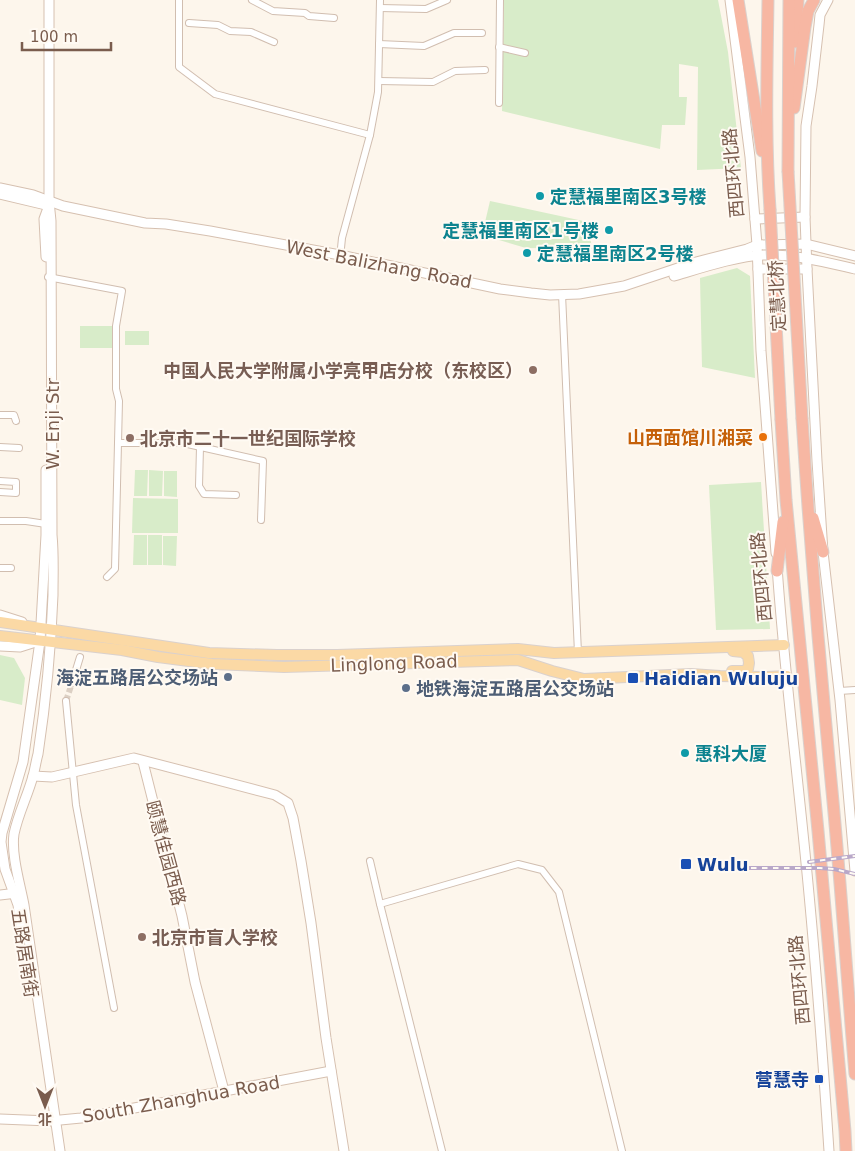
<svg xmlns="http://www.w3.org/2000/svg" width="855" height="1151" font-family="'DejaVu Sans','Noto Sans SC',sans-serif">
<style>
.green{fill:#d8ecc9}
.lines{fill:none;stroke-linecap:round;stroke-linejoin:round}
.street-tunnel{stroke:#dcd0c4;stroke-width:6;stroke-dasharray:6 3;stroke-linecap:butt}
.street-casing{stroke:#d1beb0;stroke-width:8}
.secondary-casing{stroke:#d6c0b0;stroke-width:11}
.primary-casing{stroke:#dad1cd;stroke-width:12}
.highway-casing{stroke:#dad1cd;stroke-width:13}
.street{stroke:#fff;stroke-width:6}
.secondary{stroke:#fff;stroke-width:9}
.primary{stroke:#fbd9a5;stroke-width:10}
.highway{stroke:#f7b7a3;stroke-width:11}
.rail-casing{stroke:#b9a8c9;stroke-width:4}
.rail{stroke:#fffaf3;stroke-width:2;stroke-dasharray:5.5;stroke-linecap:butt}
.highway-bridge-casing{stroke:#dad1cd;stroke-width:13;stroke-linecap:butt}
.highway-bridge{stroke:#f7b7a3;stroke-width:11}
.culture-dot{fill:#0f9aa8;stroke:#fffaf3;stroke-width:2}
.education-dot{fill:#8d6e63;stroke:#fffaf3;stroke-width:2}
.food-dot{fill:#e8710a;stroke:#fffaf3;stroke-width:2}
.service-dot{fill:#5c6f8a;stroke:#fffaf3;stroke-width:2}
.transit-dot{fill:#1a4fb4;stroke:#fffaf3;stroke-width:2}
.labels{text-anchor:middle;dominant-baseline:central;stroke-width:4;stroke-linejoin:round;paint-order:stroke}
.street-label{font-size:18px;fill:#7a5c4d;stroke:#fffaf3}
.culture-label{font-size:18px;font-weight:bold;fill:#0d838f;stroke:#fffaf3;text-anchor:start}
.education-label{font-size:18px;font-weight:bold;fill:#785e54;stroke:#fffaf3;text-anchor:start}
.food-label{font-size:18px;font-weight:bold;fill:#c56008;stroke:#fffaf3;text-anchor:end}
.service-label{font-size:18px;font-weight:bold;fill:#4e5e75;stroke:#fffaf3;text-anchor:end}
.transit-label{font-size:18px;font-weight:bold;fill:#164399;stroke:#fffaf3;text-anchor:start}
</style>
<rect width="100%" height="100%" fill="#fdf6ec"/>
<g class="green">
<polygon points="504,0 718,0 728,52 741,168 697,170 698,67 679,64 679,97 687,97 685,125 662,125 660,149 502,111"/>
<polygon points="490,201 588,222 592,249 526,248 482,235"/>
<polygon points="737,268 750,276 755,378 702,367 700,278"/>
<rect x="80" y="326" width="33" height="22"/>
<rect x="125" y="331" width="24" height="14"/>
<polygon points="135,470 148,470 147,496 134,496"/>
<polygon points="149,470 163,471 162,496 149,496"/>
<polygon points="164,471 177,471 177,497 164,496"/>
<polygon points="761,482 770,629 716,630 709,485"/>
<polygon points="133,498 178,499 178,533 132,533"/>
<polygon points="134,535 147,535 147,565 133,565"/>
<rect x="148" y="535" width="14" height="30"/>
<polygon points="163,536 177,536 176,566 163,565"/>
<polygon points="0,655 14,658 25,678 22,705 0,700"/>
</g>
<g class="lines">
<polyline class="street-tunnel" points="66,701 72,683"/>
<g class="street-casing">
<g id="street">
<polyline points="179,0 179,67 215,94 370,135"/>
<polyline points="252,0 273,11 305,13 309,16 334,18"/>
<polyline points="380,8 426,9 447,0"/>
<polyline points="189,23 218,25 230,31 251,32 274,42"/>
<polyline points="379,44 424,46 454,33 482,33"/>
<polyline points="499,47 525,53"/>
<polyline points="379,81 433,82 455,71 485,70"/>
<polyline points="499,103 500,0"/>
<polyline points="340,258 342,238 370,135 378,92 380,0"/>
<polyline points="48,277 122,291 116,326 116,389 119,401 115,569 107,577"/>
<polyline points="562,294 578,653"/>
<polyline points="0,415 14,415 16,421"/>
<polyline points="118,443 183,443 263,461 261,520"/>
<polyline points="0,447 19,448"/>
<polyline points="200,447 199,486 204,494 236,495"/>
<polyline points="0,481 16,482 16,493 0,492"/>
<polyline points="0,521 26,521 46,524"/>
<polyline points="0,568 11,568"/>
<polyline points="72,683 80,657"/>
<polyline points="839,691 855,690"/>
<polyline points="66,701 76,805 114,1008"/>
<polyline points="370,861 380,904 442,1151"/>
<polyline points="380,904 518,864 542,870 559,892 622,1151"/>
</g>
</g>
<g class="secondary-casing">
<g id="secondary">
<path d="M49,0V201L51,221L52,535C54,555 53,575 53,595C51,648 46,701 38,754C36,761 35,769 33,776C28,795 18,814 14,834C11,854 20,884 24,905L60,1151"/>
<polyline points="730,0 750,157 757,245 761,351 776,553"/>
<polyline points="828,0 820,15 819,25 812,86 806,126 805,217 807,269 817,461 823,552 840,700 855,871"/>
<polyline points="0,188 33,195 63,206 145,223 166,224 210,231 340,255 500,289 531,293 550,295 579,294 624,286 696,262 747,249 757,245 806,244 855,256"/>
<polyline points="0,194 46,205"/>
<polyline points="755,219 805,217"/>
<polyline points="46,257 44,219 48,208"/>
<polyline points="758,269 807,269"/>
<path d="M674,276C701,268 737,256 764,255C795,254 825,262 855,269"/>
<path d="M777,566C783,655 794,744 803,833C814,939 822,1045 829,1151"/>
<polyline points="0,615 22,622"/>
<polyline points="0,646 20,647 39,641"/>
<polyline points="143,762 182,916 195,982 224,1091"/>
<polyline points="33,776 52,777 134,758 275,795 288,803 293,818 301,861 311,923 326,1038 344,1151"/>
<polyline points="0,895 17,893"/>
<polyline points="23,937 18,905 5,869 1,842 2,833 23,762 40,641 46,535 46,470"/>
<polyline points="0,1119 50,1121 81,1118 331,1071"/>
</g>
</g>
<g class="primary-casing">
<g id="primary">
<polyline points="0,622 209,653 277,655 337,655 518,649 554,653 784,645"/>
<polyline points="0,636 122,650 158,657 212,664 284,667 518,660 552,671 584,679 691,674 720,676 767,677 787,676"/>
<polyline points="732,671 744,671 748,669 749,663 748,656 743,652 733,651"/>
</g>
</g>
<g class="highway-casing">
<g id="highway">
<polyline points="738,0 762,151"/>
<path d="M768,0C767,70 765,139 770,209"/>
<polyline points="795,42 798,0"/>
<polyline points="794,108 805,27 808,11 814,0"/>
<polyline points="788,171 789,0"/>
<path d="M802,419C810,543 820,667 832,791C841,885 847,980 855,1074"/>
<polyline points="781,420 786,500 818,831 845,1131 846,1151"/>
<polyline points="813,518 823,552"/>
<polyline points="777,571 783,522"/>
</g>
</g>
<use href="#street" class="street"/>
<use href="#secondary" class="secondary"/>
<use href="#primary" class="primary"/>
<use href="#highway" class="highway"/>
<g class="rail-casing">
<g id="rail">
<polyline points="809,862 855,856"/>
<polyline points="729,868 820,868 834,869 855,874"/>
</g>
</g>
<use href="#rail" class="rail"/>
<g class="highway-bridge-casing">
<g id="highway-bridge">
<polyline points="788,171 802,419"/>
<polyline points="770,209 781,420"/>
</g>
</g>
<use href="#highway-bridge" class="highway-bridge"/>
</g>
<g class="culture-dot">
<circle cx="540" cy="196" r="5"/>
<circle cx="609" cy="230" r="5"/>
<circle cx="527" cy="253" r="5"/>
<circle cx="685" cy="753" r="5"/>
</g>
<g class="education-dot">
<circle cx="533" cy="370" r="5"/>
<circle cx="130" cy="438" r="5"/>
<circle cx="142" cy="937" r="5"/>
</g>
<circle class="food-dot" cx="763" cy="437" r="5"/>
<g class="service-dot">
<circle cx="228" cy="677" r="5"/>
<circle cx="406" cy="688" r="5"/>
</g>
<g class="transit-dot">
<rect x="627" y="672" width="12" height="12" rx="2.5"/>
<rect x="680" y="858" width="12" height="12" rx="2.5"/>
<rect x="814" y="1074" width="10" height="10" rx="2.5"/>
</g>
<g class="labels">
<g class="street-label">
<text transform="translate(733 173) rotate(-95)">西四环北路</text>
<text transform="translate(379 264) rotate(11)">West Balizhang Road</text>
<text transform="translate(777 296) rotate(-93)">定慧北桥</text>
<text transform="translate(52 424) rotate(-90)">W. Enji Str</text>
<text transform="translate(761 577) rotate(-95)">西四环北路</text>
<text transform="translate(394 663) rotate(-2)">Linglong Road</text>
<text transform="translate(166 853) rotate(75)">颐慧佳园西路</text>
<text transform="translate(25 953) rotate(81)">五路居南街</text>
<text transform="translate(799 980) rotate(-95)">西四环北路</text>
<text transform="translate(181 1099) rotate(-10)">South Zhanghua Road</text>
</g>
<g class="culture-label">
<text x="550" y="196">定慧福里南区3号楼</text>
<text x="599" y="230" text-anchor="end">定慧福里南区1号楼</text>
<text x="537" y="253">定慧福里南区2号楼</text>
<text x="695" y="753">惠科大厦</text>
</g>
<g class="education-label">
<text x="523" y="370" text-anchor="end">中国人民大学附属小学亮甲店分校（东校区）</text>
<text x="140" y="438">北京市二十一世纪国际学校</text>
<text x="152" y="937">北京市盲人学校</text>
</g>
<g class="food-label">
<text x="753" y="437">山西面馆川湘菜</text>
</g>
<g class="service-label">
<text x="218" y="677">海淀五路居公交场站</text>
<text x="416" y="688" text-anchor="start">地铁海淀五路居公交场站</text>
</g>
<g class="transit-label">
<text x="644" y="678">Haidian Wuluju</text>
<text x="697" y="864">Wulu</text>
<text x="809" y="1079" text-anchor="end">营慧寺</text>
</g>
</g>
<g transform="translate(45 1106) rotate(180)" stroke="#fffaf3" stroke-width="4" paint-order="stroke">
<path d="M0-4L9 19L0 12L-9 19Z" fill="#7a5c4d"/>
<text y="-8" font-size="14" font-weight="bold" text-anchor="middle" fill="#7a5c4d">北</text>
</g>
<path d="M22 42v8h89v-8" fill="none" stroke="#7a5c4d" stroke-width="2.5"/>
<text x="30" y="42" font-size="15" fill="#7a5c4d" stroke="#fffaf3" stroke-width="4" paint-order="stroke">100 m</text>
</svg>
